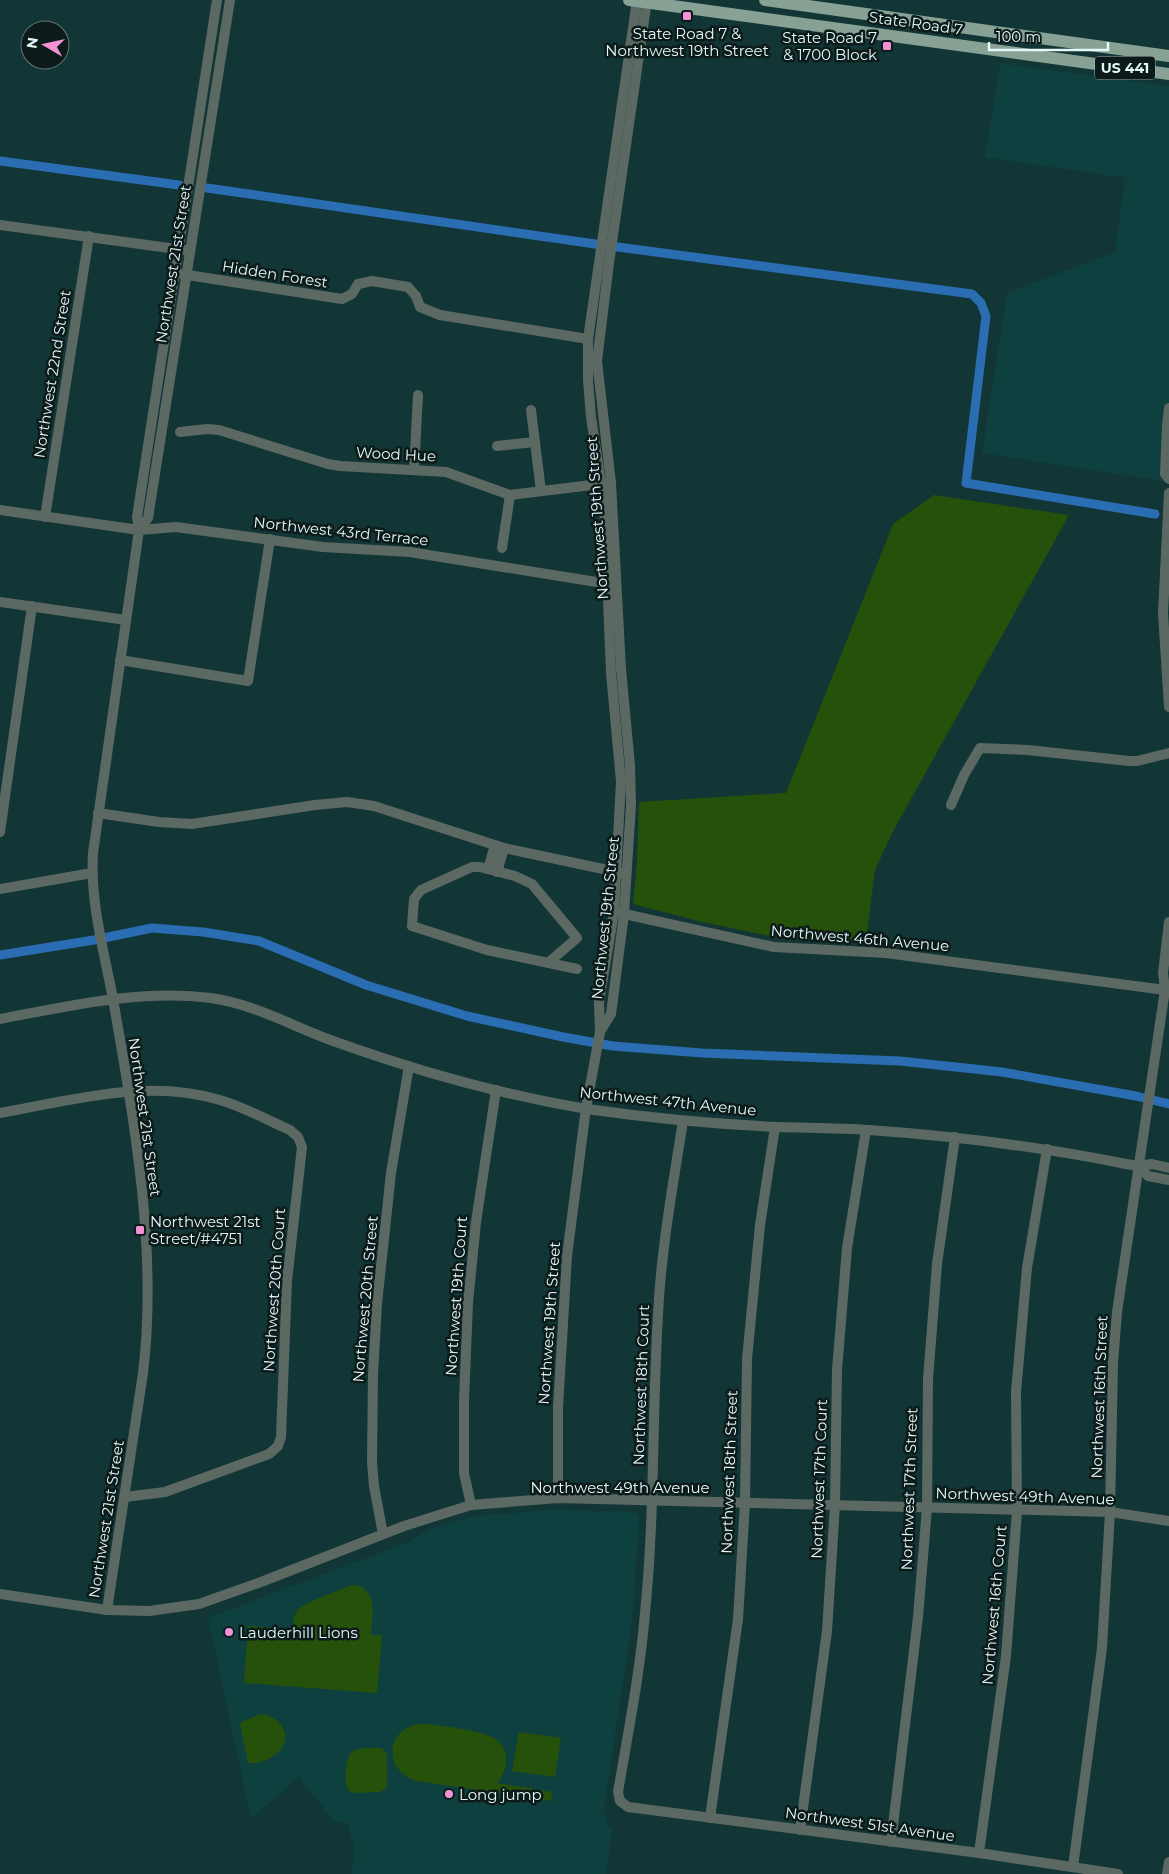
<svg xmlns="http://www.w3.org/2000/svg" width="1169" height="1874" font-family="Montserrat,sans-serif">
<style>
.built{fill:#0e403f}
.green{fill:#26510b}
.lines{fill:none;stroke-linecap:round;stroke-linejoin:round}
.canal{stroke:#2a6db3;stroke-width:9}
.minor{stroke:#5c6963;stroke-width:10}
.major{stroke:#87a195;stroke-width:12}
.poi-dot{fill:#f391d5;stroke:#0c1a1a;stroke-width:2}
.labels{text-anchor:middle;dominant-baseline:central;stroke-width:5;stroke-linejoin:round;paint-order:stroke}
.shield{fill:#0c1a1a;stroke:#a3b5b5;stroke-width:1}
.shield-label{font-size:14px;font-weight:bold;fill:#e4f8f7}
.street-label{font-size:15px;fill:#e4f8f7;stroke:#0c1a1a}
.poi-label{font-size:15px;fill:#e4f8f7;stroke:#0c1a1a;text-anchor:start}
</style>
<rect width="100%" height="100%" fill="#123636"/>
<g class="built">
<polygon points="1000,63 1169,86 1169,482 982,453 1007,293 1115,252 1125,178 985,157"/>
<polygon points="550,1510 632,1512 637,1514 639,1519 632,1622 603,1814 607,1814 606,1826 612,1828 606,1874 352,1874 354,1848 348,1823 334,1821 299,1778 251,1818 208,1618 387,1550 412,1540 429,1529 476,1516"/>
</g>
<g class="green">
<polygon points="934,495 1069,515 892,833 875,870 866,942 770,936 702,922 633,904 637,863 639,802 786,793 893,524"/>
<path d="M356,1585C379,1592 372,1616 371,1635H382L377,1693L244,1683L248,1626L295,1629C292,1622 293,1614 300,1608C309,1601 338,1591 349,1586Z"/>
<path d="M260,1714C274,1714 290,1728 284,1743C280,1756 260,1765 248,1763L240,1724L242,1722Z"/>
<path d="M418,1724C434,1724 479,1730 492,1737C511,1747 509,1769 497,1783L552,1792L551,1801L417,1781C384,1772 384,1731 418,1724Z"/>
<polygon points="519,1732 561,1738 555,1777 512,1771"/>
<path d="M381,1748L387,1754V1788L380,1792L355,1793C351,1792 350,1792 348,1789C344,1782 345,1756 353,1751C360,1747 373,1748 381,1748Z"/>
</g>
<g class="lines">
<g class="canal">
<polyline points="0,161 179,185"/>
<polyline points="207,188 595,244 972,294 981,303 986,316 966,483 1155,514"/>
<polyline points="0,955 94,940 152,928 203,932 259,941 366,985 467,1016 563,1037 613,1046 702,1053 900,1061 1002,1072 1136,1096 1169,1104"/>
</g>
<g class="minor">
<polyline points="0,225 184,250"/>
<polyline points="181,274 342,299 352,294 358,284 372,281 408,287 416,296 420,307 440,315 588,339"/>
<polyline points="1169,408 1167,426 1165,474 1169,479"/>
<polyline points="531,410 541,491"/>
<polyline points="180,432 207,429 219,430 328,464 340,466 446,472 510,495 608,483"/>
<polyline points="497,446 535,442"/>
<polyline points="414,470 418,395"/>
<polyline points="1169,493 1163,613 1169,707"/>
<polyline points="0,510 139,530 176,527 323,547 410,552 609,584 613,583"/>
<polyline points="45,517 89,236"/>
<polyline points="139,530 148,518 230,0"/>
<polyline points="502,548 510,495"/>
<polyline points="0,602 126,620"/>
<polyline points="120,660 248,681 270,539"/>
<polyline points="951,805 964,775 980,748 1028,750 1129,761 1137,761 1169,753"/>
<polyline points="98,813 159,822 192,824 315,805 347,802 374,806 504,848 622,873"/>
<polyline points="0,832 32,606"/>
<polyline points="488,869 495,845"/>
<polyline points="497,872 504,848"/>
<polyline points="0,889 92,873"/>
<polyline points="620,913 774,947 886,953 1165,990"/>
<polyline points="549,962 577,938 532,884 515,876 480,867 472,867 421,890 414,899 412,926 487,950 577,969"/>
<path d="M0,1019C70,1006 140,989 211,998C255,1004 296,1028 336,1042C417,1071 502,1095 587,1109C650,1118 713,1124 777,1127C807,1128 838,1128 869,1130C956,1136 1041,1147 1126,1164L1139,1166L1152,1164L1169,1168"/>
<polyline points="600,1032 611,1014 624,914 631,805 630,765 621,669 611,483 597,361 609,263 647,0"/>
<path d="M0,1113C72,1100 148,1078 220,1100C244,1107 267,1120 290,1130L298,1137L302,1147L287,1281L281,1437L278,1446L269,1454L165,1492L125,1497"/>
<path d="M683,1121C673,1185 661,1250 658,1315C652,1415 655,1514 645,1613C640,1673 628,1733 618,1792L620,1801L628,1807L979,1853L1118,1874"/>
<polyline points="1139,1166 1148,1176 1169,1180"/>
<polyline points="558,1498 558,1408 567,1256 586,1108 600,1032 599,1002 614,912 621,781 611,673 604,503 591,417 588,380 588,339 637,0"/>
<polyline points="471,1505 464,1473 464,1400 468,1303 476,1222 496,1090"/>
<polyline points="383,1534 374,1486 372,1462 373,1374 377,1304 391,1173 409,1066"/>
<polyline points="0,1594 107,1610 149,1611 199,1604 261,1582 404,1526 471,1505 558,1498 1110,1512 1169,1521"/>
<path d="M107,1610L143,1373C158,1251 134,1120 113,999C104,951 90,903 93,853L139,530L137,517L217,0"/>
<polyline points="710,1818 738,1619 745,1503 747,1359 760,1225 775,1127"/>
<polyline points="800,1830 827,1631 835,1505 837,1370 847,1248 866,1130"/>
<polyline points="891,1842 918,1617 927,1508 928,1379 937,1264 955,1137"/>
<polyline points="979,1853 1006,1656 1017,1511 1016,1392 1027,1268 1047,1149"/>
<polyline points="1073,1867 1102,1648 1110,1512 1113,1363 1117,1312 1165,990 1163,973 1169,922"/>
<polyline points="1167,1874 1169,1862"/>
</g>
<g class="major">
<polyline points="629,0 1169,74"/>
<polyline points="765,0 1169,56"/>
</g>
</g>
<g class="poi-dot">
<rect x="682" y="11" width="10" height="10" rx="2.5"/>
<rect x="882" y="41" width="10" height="10" rx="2.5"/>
<rect x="135" y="1225" width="10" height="10" rx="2.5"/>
<circle cx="229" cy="1632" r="5"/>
<circle cx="449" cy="1794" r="5"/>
</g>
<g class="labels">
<rect class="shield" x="1095" y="56.5" width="60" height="23" rx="4"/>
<g class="shield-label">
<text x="1125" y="68">US 441</text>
</g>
<g class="street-label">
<text transform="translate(916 23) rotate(8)">State Road 7</text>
<text transform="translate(173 264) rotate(-81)">Northwest 21st Street</text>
<text transform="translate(275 274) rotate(9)">Hidden Forest</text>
<text transform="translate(52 374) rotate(-81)">Northwest 22nd Street</text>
<text transform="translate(396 454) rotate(3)">Wood Hue</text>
<text transform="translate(597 518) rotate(-94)">Northwest 19th Street</text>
<text transform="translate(341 531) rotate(6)">Northwest 43rd Terrace</text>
<text transform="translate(605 918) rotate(-84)">Northwest 19th Street</text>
<text transform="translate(860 938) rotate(5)">Northwest 46th Avenue</text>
<text transform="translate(668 1101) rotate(6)">Northwest 47th Avenue</text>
<text transform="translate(145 1117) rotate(82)">Northwest 21st Street</text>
<text transform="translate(274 1290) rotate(-86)">Northwest 20th Court</text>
<text transform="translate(456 1296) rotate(-86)">Northwest 19th Court</text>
<text transform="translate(365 1299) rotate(-85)">Northwest 20th Street</text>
<text transform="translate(549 1323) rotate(-86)">Northwest 19th Street</text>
<text transform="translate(641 1385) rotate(-88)">Northwest 18th Court</text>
<text transform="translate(1099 1397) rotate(-88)">Northwest 16th Street</text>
<text transform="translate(729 1472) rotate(-88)">Northwest 18th Street</text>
<text transform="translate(819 1479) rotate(-88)">Northwest 17th Court</text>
<text x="620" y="1487">Northwest 49th Avenue</text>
<text transform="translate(909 1489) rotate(-88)">Northwest 17th Street</text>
<text transform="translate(1025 1496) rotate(2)">Northwest 49th Avenue</text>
<text transform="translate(106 1519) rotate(-81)">Northwest 21st Street</text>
<text transform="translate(994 1605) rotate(-85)">Northwest 16th Court</text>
<text transform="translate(870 1824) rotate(8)">Northwest 51st Avenue</text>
</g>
<g class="poi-label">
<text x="687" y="33" text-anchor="middle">State Road 7 &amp;<tspan x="687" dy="17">Northwest 19th Street</tspan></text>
<text x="877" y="37" text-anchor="end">State Road 7<tspan x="877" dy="17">&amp; 1700 Block</tspan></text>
<text x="150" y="1221">Northwest 21st<tspan x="150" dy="17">Street/#4751</tspan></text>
<text x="239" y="1632">Lauderhill Lions</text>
<text x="459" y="1794">Long jump</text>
</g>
</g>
<g transform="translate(45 45) rotate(279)"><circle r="24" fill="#0c1a1a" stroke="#627372"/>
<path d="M0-4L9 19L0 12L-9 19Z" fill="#f391d5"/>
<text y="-8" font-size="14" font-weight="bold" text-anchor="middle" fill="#e4f8f7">N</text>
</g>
<path d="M989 42v8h119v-8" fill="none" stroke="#e4f8f7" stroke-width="2.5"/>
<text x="996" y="42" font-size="15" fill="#e4f8f7" stroke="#0c1a1a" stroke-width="4" paint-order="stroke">100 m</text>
</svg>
